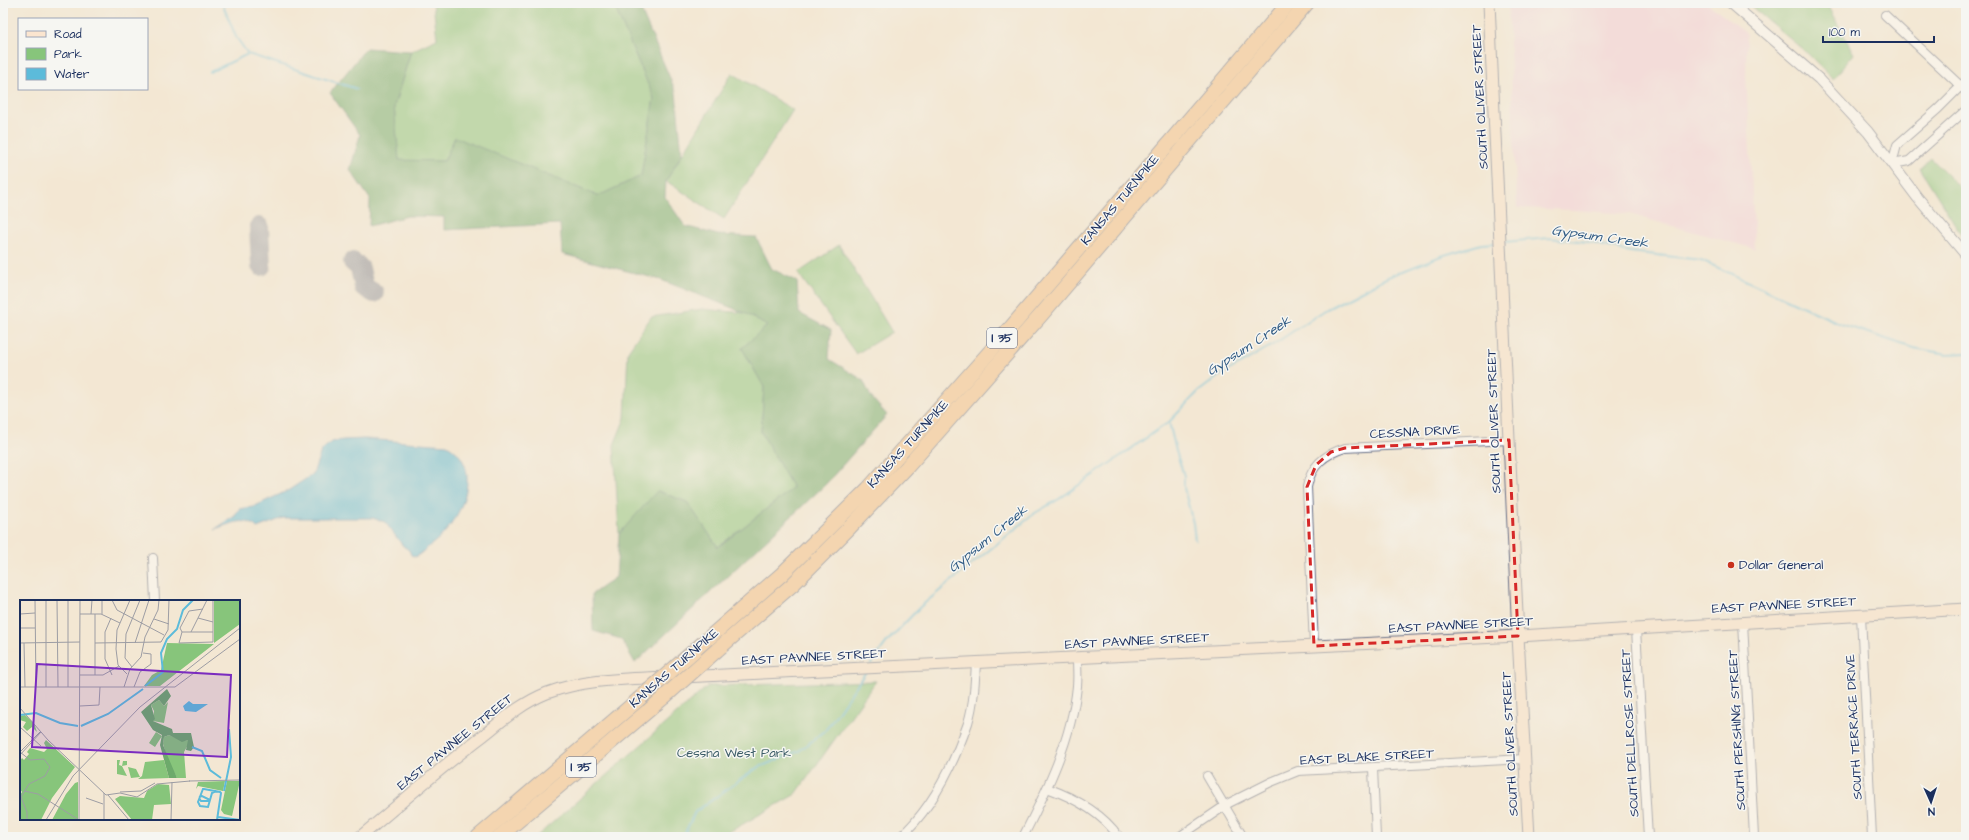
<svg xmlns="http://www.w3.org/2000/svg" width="1969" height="840" font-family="'Architects Daughter',sans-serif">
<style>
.built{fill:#f3cfe0}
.green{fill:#87c57b;stroke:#517a6c}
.forest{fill:#6daa6b;stroke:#446c64}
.water{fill:#5cbbda;stroke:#3c759c}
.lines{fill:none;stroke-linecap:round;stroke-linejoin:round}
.stream{stroke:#5cbbda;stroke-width:2}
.taxiway{stroke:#878b98;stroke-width:20}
.minor-casing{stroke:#676f87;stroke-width:10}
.tertiary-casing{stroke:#676f87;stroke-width:12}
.secondary-casing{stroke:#676f87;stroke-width:13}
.motorway-casing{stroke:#676f87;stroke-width:16}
.minor{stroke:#fff;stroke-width:8}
.tertiary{stroke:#fff;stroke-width:10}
.secondary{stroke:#fbe5cf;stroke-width:11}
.motorway{stroke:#f5bf86;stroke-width:14}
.motorway-bridge-casing{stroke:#676f87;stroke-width:16;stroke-linecap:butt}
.motorway-bridge{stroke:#f5bf86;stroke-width:14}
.marked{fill:none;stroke:#d62828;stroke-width:3;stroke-dasharray:8 5;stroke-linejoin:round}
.poi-dot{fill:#c8321e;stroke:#f6f6f2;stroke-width:1.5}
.labels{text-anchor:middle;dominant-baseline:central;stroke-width:3;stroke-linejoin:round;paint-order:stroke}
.shield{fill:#f6f6f2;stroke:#5d6b8a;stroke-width:1}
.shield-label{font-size:12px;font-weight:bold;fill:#1b2f5e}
.street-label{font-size:13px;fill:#1b2f5e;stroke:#f6f6f2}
.poi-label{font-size:13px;fill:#1b2f5e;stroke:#f6f6f2;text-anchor:start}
.park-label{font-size:13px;fill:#3b5c67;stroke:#f6f6f2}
.water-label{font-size:14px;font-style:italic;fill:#2e5983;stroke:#f6f6f2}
.inset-river{fill:none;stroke:#5cbbda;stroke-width:2}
.inset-road{fill:none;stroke:#9d9da4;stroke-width:1}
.view{fill:#7b2cbf;fill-opacity:0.15;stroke:#7b2cbf;stroke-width:2}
.inset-edge{fill:none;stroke:#1b2f5e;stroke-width:2}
</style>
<rect width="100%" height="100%" fill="#f6f6f2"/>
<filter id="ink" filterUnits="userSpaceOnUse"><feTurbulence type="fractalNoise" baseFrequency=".025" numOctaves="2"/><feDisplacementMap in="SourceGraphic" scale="8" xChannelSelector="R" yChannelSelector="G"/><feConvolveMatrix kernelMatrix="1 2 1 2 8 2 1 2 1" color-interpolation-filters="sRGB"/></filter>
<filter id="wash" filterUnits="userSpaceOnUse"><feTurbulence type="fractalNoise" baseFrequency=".012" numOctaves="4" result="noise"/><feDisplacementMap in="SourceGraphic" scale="16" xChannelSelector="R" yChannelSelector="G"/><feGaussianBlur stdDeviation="0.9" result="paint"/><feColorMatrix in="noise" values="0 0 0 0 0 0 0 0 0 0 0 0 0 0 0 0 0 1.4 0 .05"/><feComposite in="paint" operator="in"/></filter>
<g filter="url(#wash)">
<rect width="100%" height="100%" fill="#f3e7d3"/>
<polygon class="built" points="1508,3 1707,3 1747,34 1746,75 1755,249 1629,214 1574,210 1517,208"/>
<g class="green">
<polygon points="433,3 613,3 654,98 641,176 598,196 455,138 444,161 399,161 394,106 411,51 437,39"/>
<polygon points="1747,3 1826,3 1854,54 1833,79 1807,53"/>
<polygon points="732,73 793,110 724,219 666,181"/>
<polygon points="1931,158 1966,193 1966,242 1920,168"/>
<polygon points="839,245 892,332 856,354 798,273"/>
<polygon points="702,309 745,313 767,326 742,348 764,387 761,432 793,488 718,547 687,502 658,491 619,534 614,445 625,418 628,351 651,317"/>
<polygon points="876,681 796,794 720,837 536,837 708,686"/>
</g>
<polygon class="forest" points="613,3 638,3 676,92 682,154 666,181 665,197 685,226 718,235 756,237 772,269 797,281 799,313 831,330 829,359 863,380 871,397 887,415 826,484 635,663 621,639 593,631 592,594 616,577 619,534 657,491 687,502 718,547 793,488 761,432 764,387 742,348 767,326 745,313 661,280 562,254 560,224 444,230 444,217 408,216 369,226 370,199 350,170 360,135 330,93 366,48 411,51 394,106 399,160 444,161 455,137 598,196 641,176 654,98"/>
<path class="water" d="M365,439L447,445C481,464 466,508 445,532C438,541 428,546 420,554L415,557L411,555L409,550L403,546L385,522L372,518H283L257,528C246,515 228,525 215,529L235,516L239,509L253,507L289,490L313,474L321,451L331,442L343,440Z"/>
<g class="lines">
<g class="stream">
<polyline points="222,3 236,37 248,54 357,89"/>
<polyline points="210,72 248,54"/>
<polyline points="1504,242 1549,238 1588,242 1630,252 1701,260 1841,324 1913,348 1948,354 1966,353"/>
<polyline points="1169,422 1176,451 1184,476 1184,488 1193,523 1195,540"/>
<polyline points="871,664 886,643 920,607 977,560 1035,513 1059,499 1169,422 1198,392 1219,376 1271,346 1325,310 1388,277 1441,256 1481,244 1496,243"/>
<polyline points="683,837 695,812 757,768 799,751 825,731 865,673"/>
</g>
<g class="taxiway">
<polyline points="259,227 261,266"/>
<polyline points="353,262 360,268 364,287 374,293"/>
</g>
</g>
</g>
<g filter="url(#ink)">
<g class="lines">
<g class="minor-casing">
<g id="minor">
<polyline points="1885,15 1966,91"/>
<polyline points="1966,81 1938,109 1897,145 1892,164 1909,161 1966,110"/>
<polyline points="153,558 155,601"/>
<polyline points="1861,615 1872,837"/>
<polyline points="1743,622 1754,837"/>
<polyline points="1636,629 1648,837"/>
<path d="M1314,646L1307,487C1311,465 1325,454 1345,448L1509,440"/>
<polyline points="1373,768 1376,837"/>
<polyline points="1207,776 1243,837"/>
<path d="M1047,788C1075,798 1102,813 1119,837"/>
<path d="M900,837C932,809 954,763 968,723C974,703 975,682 976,662"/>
<path d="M1023,837C1047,790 1072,739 1077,686C1078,677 1077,667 1077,658"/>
<polyline points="1179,837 1229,803 1271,782 1298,771 1525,759"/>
</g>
</g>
<g class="tertiary-casing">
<polyline id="tertiary" points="1731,3 1819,79 1868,132 1917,197 1966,255"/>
</g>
<g class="secondary-casing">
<g id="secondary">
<polyline points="1489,3 1518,636 1529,837"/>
<polyline points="683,677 1518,636 1966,609"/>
<path d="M360,837C401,803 441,767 484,735C504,719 522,703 547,693C584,679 626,679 666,677"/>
</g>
</g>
<g class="motorway-casing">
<g id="motorway">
<polyline points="717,650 792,585 850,527 907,467 1041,315 1307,3"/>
<polyline points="694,651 782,574 868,489 996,345 1289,3"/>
<polyline points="478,837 638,700"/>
<polyline points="499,837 663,698"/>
</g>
</g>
<use href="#minor" class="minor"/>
<use href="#tertiary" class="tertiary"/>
<use href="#secondary" class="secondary"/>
<use href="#motorway" class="motorway"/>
<g class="motorway-bridge-casing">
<g id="motorway-bridge">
<polyline points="663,698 717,650"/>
<polyline points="638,700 694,651"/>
</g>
</g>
<use href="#motorway-bridge" class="motorway-bridge"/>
</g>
</g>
<path d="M0 0H1969V840H0ZM1509,440L1518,636L1314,646L1307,487L1316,465L1331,452L1345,448Z" fill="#f3e7d3" fill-opacity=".55" fill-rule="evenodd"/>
<path class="marked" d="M1509,440L1518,636L1314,646L1307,487L1316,465L1331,452L1345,448Z"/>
<circle class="poi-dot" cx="1731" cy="565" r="4"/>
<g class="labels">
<g class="shield">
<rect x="987" y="328" width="30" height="20" rx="3"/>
<rect x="566" y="757" width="30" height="20" rx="3"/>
</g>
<g class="shield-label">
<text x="1002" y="338">I 35</text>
<text x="581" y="767">I 35</text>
</g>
<g class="street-label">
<text transform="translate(1480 97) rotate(-93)">SOUTH OLIVER STREET</text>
<text transform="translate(1120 200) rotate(-50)">KANSAS TURNPIKE</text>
<text transform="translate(1494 421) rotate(-92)">SOUTH OLIVER STREET</text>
<text transform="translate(1415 432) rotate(-3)">CESSNA DRIVE</text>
<text transform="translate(908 444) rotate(-48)">KANSAS TURNPIKE</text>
<text transform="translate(1784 605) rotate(-3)">EAST PAWNEE STREET</text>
<text transform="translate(1461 625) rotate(-3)">EAST PAWNEE STREET</text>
<text transform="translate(1137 641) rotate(-3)">EAST PAWNEE STREET</text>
<text transform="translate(814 657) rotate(-3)">EAST PAWNEE STREET</text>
<text transform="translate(674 668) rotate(-41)">KANSAS TURNPIKE</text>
<text transform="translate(1854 727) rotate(-93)">SOUTH TERRACE DRIVE</text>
<text transform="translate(1737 730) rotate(-93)">SOUTH PERSHING STREET</text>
<text transform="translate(1630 733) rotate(-93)">SOUTH DELLROSE STREET</text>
<text transform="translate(455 742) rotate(-39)">EAST PAWNEE STREET</text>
<text transform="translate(1510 744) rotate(-93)">SOUTH OLIVER STREET</text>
<text transform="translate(1367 757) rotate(-3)">EAST BLAKE STREET</text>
</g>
<g class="poi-label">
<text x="1739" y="565">Dollar General</text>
</g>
<g class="park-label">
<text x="734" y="753">Cessna West Park</text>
</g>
<g class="water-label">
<text transform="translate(1600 237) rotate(8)">Gypsum Creek</text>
<text transform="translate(1249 346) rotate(-33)">Gypsum Creek</text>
<text transform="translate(988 539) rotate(-39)">Gypsum Creek</text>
</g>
</g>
<g transform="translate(20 600)">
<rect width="220" height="220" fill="#f3e7d3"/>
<path d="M194,0H220V24L194,43ZM147,43L194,44L140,86H124L132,75L141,70ZM139,100L144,106L148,102L144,123L133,121L134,111L131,105ZM5,115L14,123L17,132L12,127L7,131L3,127L6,122L0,120V116ZM136,132L142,136L135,147L129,143ZM149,135L162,141L168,140V145L164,152L166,178H157L148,161L143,144L144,137ZM26,140L55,167L32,198L21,220H0V195L2,192L0,189V161L2,158L4,160L9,154L7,152L10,148L24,152L27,149L24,143ZM97,160H100L99,165L102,166L103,161H107V165L102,166L107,176L97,174ZM144,160L149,178L118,179L122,176L125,162ZM108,167L116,169L120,177L111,178ZM205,181L203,191L178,186L176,189L178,182ZM207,181H220L212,216L204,214L201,210ZM58,182V220H32L46,194L55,183ZM138,184L149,185L151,204L134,205L132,220H112L95,199L100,196L124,198L127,191Z" fill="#87c57b"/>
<path d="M147,89L151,96L144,106L139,100L131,105L135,119L133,121L152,129L153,133H171L174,147L171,151L166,150L168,140L162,142L149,135L144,137L143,145L157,178H149L140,145L142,135L133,130L121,112Z" fill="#6daa6b"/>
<path d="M169,101L173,104H188L176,112L165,111L163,106Z" fill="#5cbbda"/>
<path class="inset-river" d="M125,86L143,72L141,53L147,39L157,29L163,10L173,0M0,115L16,113L40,123L58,126M61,126L88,114L123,89M172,147L182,151L190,170L201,178M196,191L192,193L188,207L180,206L178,202L183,189H184L200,192L201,193L197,220M204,191L211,157L209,129M179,197L182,196L190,200M179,198L181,201H190M198,217L220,220"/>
<path class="inset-road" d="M15,0L16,87M26,0V87M37,0L38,87M48,0V87M92,0L97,10L144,35M183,9L169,11L160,28L162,32L159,43L193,42V0M0,14L15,13M60,14H81L100,23M71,14L72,0M75,14V75M82,14V0M91,18L85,32V59L92,75M178,18L193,22M134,19L149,24M0,28H15M162,32H193M171,32L187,0M0,43L60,42M4,43L5,87M75,43L141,42L148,30L149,0M115,43L129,0M112,67L105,58L106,34L120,0M107,74L98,65L96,49L97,30L110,0M60,75H83L99,66M0,87H155L220,39M104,87L110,69L121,57L125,37L138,10L139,0M114,87L120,72L131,64V54L123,53M60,106L79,105L80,87M0,108L28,140L86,195L100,193L117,197L137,184L170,181M0,127L21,146M0,152L10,160L24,159L30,167L25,176L9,184L1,197L7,212V220M0,152L20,132M0,155L21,132M169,181L220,180M4,191L18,194L59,220M100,192L121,191L135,183M84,193V220M88,195L109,220M66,198L83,204M26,220L53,176L120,107L220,28M59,220L60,0M151,220L152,182"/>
<path class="view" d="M17,64L211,75L207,157L12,147Z"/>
<rect width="220" height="220" class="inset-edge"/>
</g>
<rect width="1969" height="840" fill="none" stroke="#f6f6f2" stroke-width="16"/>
<rect x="18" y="18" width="130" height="72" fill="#f6f6f2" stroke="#9ea6b7"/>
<rect x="26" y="31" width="20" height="6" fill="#fbe5cf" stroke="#9ea6b7"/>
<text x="54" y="38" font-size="12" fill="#1b2f5e">Road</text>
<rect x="26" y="48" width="20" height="12" fill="#87c57b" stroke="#9ea6b7"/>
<text x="54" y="58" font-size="12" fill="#1b2f5e">Park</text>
<rect x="26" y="68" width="20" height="12" fill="#5cbbda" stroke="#9ea6b7"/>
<text x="54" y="78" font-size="12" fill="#1b2f5e">Water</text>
<g transform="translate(1931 802) rotate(177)" stroke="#f6f6f2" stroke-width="3" paint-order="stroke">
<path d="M0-3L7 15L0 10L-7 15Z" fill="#1b2f5e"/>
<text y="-6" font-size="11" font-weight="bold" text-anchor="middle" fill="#1b2f5e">N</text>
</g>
<path d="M1823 36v6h111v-6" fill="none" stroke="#1b2f5e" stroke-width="2"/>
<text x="1829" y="36" font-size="12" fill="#1b2f5e" stroke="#f6f6f2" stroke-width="3" paint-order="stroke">100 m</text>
</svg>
